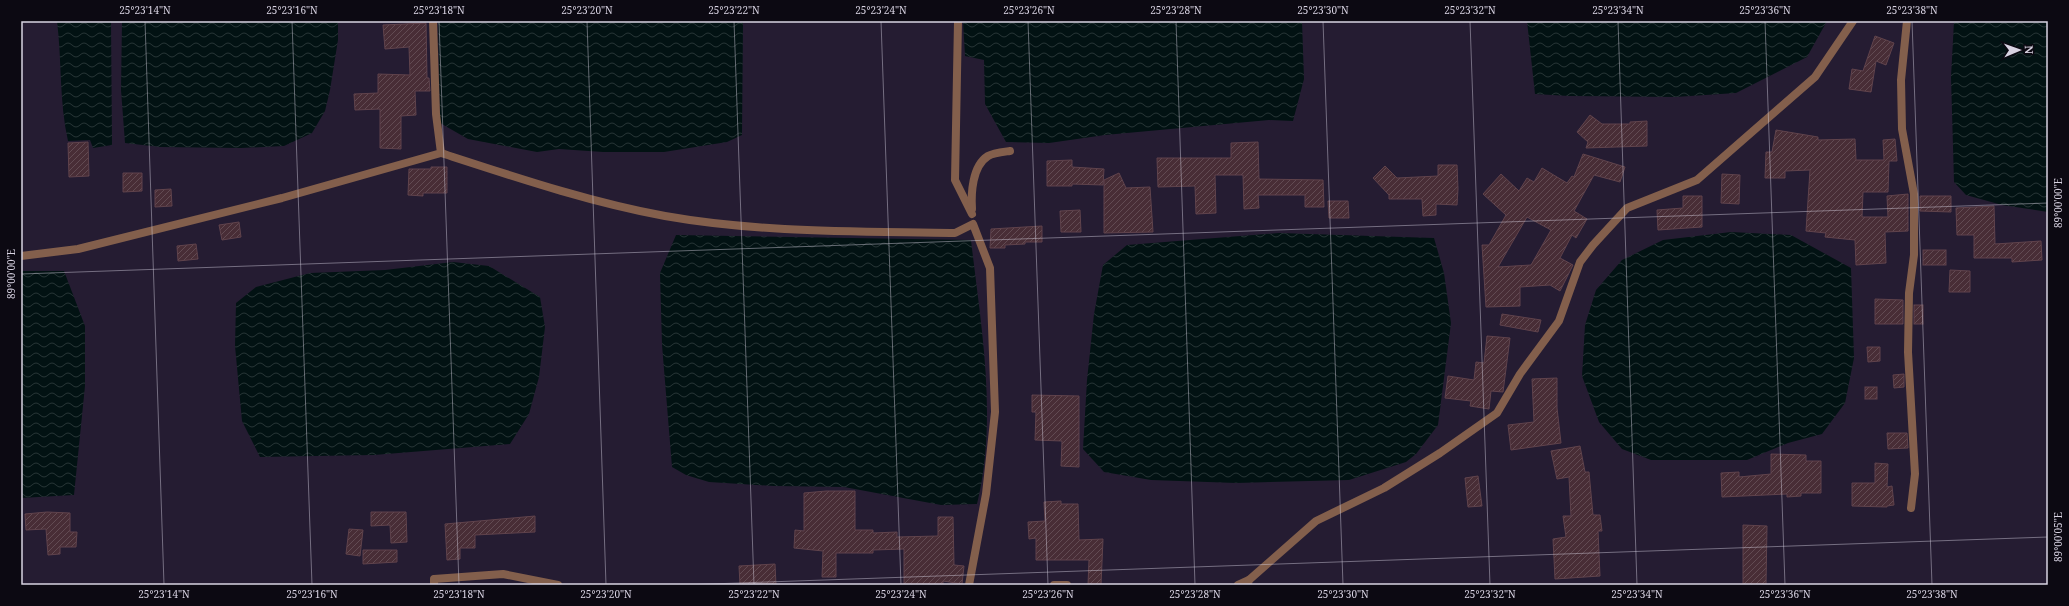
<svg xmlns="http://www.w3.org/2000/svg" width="2069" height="606" font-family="'Noto Serif',serif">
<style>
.water{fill:url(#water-waves)}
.building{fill:url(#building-hatch);stroke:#60434c;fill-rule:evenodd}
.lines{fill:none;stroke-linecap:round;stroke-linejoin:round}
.street{stroke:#835f4c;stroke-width:8}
.ticks{fill:none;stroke:#d8d3e2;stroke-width:1;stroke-opacity:0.45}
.neatline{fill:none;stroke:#d8d3e2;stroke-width:1.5}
.ticks-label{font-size:10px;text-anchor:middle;fill:#d8d3e2}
</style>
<defs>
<pattern id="water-waves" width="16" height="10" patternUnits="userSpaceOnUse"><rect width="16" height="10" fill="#021213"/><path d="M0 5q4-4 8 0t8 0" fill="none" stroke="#263435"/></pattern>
<pattern id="building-hatch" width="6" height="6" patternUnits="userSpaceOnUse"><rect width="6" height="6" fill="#482d36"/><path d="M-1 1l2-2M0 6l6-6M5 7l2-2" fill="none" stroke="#624b53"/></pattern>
</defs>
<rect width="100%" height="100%" fill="#251c32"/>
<g class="water">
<path d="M57,21H111L112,145L93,148L90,140L68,141C59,101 62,61 57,21Z"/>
<polygon points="122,21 338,21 338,40 330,90 325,111 312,133 284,146 241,148 160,147 125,143 121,90"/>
<polygon points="438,21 743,21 742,135 727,142 664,152 603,152 559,149 537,152 468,139 440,123"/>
<polygon points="963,21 1302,21 1304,79 1293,121 1269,120 1105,135 1049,143 1006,142 985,104 984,60 965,56"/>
<polygon points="1527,21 1827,21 1807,57 1736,93 1675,97 1569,96 1535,94"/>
<polygon points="1954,21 2048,21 2048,212 2002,205 1966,195 1954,182 1951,77"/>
<polygon points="1731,232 1791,235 1851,268 1854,358 1845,403 1822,434 1788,443 1747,460 1651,460 1622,449 1599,422 1582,376 1585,325 1596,290 1622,260 1663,240"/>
<polygon points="1279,233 1434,238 1444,273 1451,323 1438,425 1416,454 1406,462 1349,480 1236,483 1151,480 1104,472 1083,449 1087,380 1094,314 1103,265 1127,245"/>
<path d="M676,235L971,240C981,327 998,418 977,504L941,505L844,487L774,486L709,482L686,475L672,467L662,345L660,273Z"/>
<polygon points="453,262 489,266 540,297 545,327 539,377 529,414 510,444 374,455 260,457 242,421 235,346 236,303 256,287 310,273 385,270"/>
<polygon points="21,271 64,271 85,326 85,386 74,495 21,498"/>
</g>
<g class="building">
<polygon points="426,23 427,78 429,78 430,91 415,91 416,115 401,116 401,149 380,148 380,109 355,110 354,94 378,93 378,74 410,75 409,47 385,49 383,25"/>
<polygon points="1875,36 1894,43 1886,65 1876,61 1871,92 1849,89 1852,69 1863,71"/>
<polygon points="1590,115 1602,124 1630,124 1630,122 1647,121 1647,146 1586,148 1588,142 1577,132"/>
<polygon points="1776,130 1818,137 1818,140 1855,139 1856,160 1884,160 1883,140 1895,139 1897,161 1889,161 1888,192 1863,192 1862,217 1888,217 1887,196 1908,194 1908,231 1885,232 1886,263 1856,265 1855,240 1825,237 1826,233 1806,231 1810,170 1785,171 1785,178 1765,178 1766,152 1772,152"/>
<polygon points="88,142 89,176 69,177 68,143"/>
<polygon points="1258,142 1259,179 1323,180 1324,207 1305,207 1305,195 1258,195 1259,208 1244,209 1243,175 1215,175 1216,213 1196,214 1195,186 1158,187 1157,158 1231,158 1231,143"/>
<path d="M1583,154L1625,167L1620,182L1594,175L1574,211L1587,219L1576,238L1572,235L1560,258L1573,265L1560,291L1550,285L1520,287V306L1486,307L1482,245H1489L1506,215L1483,194L1501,174L1519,191L1527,178L1534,182L1542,168L1567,183L1572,176L1574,177ZM1527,217L1551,230L1531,265L1498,267Z"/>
<polygon points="1072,160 1072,167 1104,169 1103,185 1072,184 1072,186 1047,186 1047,161"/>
<polygon points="1438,165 1457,165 1458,189 1457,205 1436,204 1436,215 1423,216 1422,199 1389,199 1389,195 1373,178 1385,166 1397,178 1438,176"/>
<polygon points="431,167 447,167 447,193 423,193 423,196 408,195 409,169 431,169"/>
<polygon points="123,173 142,173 142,191 123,192"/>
<polygon points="1119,173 1126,188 1150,187 1153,232 1104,233 1104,180"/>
<polygon points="1722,174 1740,175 1739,204 1721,203"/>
<polygon points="171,189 172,206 155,207 155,190"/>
<polygon points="1683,196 1702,196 1702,227 1658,230 1657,210 1683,208"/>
<polygon points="1920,196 1951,196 1951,212 1920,211"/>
<polygon points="1328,201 1348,201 1349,218 1329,218"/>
<polygon points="1994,206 1995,244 2041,241 2042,260 2012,262 2012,258 1974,258 1974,235 1957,235 1956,208"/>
<polygon points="1080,210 1081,232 1061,232 1060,211"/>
<polygon points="239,222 241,237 222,240 219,225"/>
<polygon points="1042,226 1042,242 1025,242 1025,244 1005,245 1005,248 990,248 991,229"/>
<polygon points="196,244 198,259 178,261 177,246"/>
<rect x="1923" y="250" width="23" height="15"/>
<polygon points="1950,270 1970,271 1970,292 1949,292"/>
<polygon points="1875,299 1903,300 1903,324 1875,324"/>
<rect x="1914" y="305" width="9" height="19"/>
<polygon points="1502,314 1541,320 1538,332 1500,325"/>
<polygon points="1487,336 1510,338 1503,392 1491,391 1489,409 1470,406 1471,401 1445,398 1448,376 1474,380 1476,362 1484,363"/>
<polygon points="1867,347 1880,347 1880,361 1868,362"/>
<polygon points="1904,374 1904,387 1894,388 1893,375"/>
<polygon points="1557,378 1557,408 1561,443 1511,450 1508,425 1534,422 1532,379"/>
<rect x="1865" y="387" width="12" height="12"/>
<polygon points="1032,395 1079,396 1079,467 1061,466 1062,441 1035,440 1036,412 1032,412"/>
<polygon points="1887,433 1907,433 1908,448 1888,449"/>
<polygon points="1580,446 1585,472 1589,472 1593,515 1600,515 1602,531 1598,531 1600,576 1555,579 1553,539 1566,537 1563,516 1571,516 1569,477 1557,479 1551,451"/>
<polygon points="1771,454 1806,455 1806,461 1821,461 1821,493 1801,493 1801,496 1787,497 1787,494 1722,497 1721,473 1739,472 1739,477 1771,474"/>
<polygon points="1875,463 1888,464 1887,487 1892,486 1894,505 1887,506 1887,507 1852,506 1852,483 1875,483"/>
<polygon points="1478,476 1482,506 1468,507 1465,478"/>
<polygon points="826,491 855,491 855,530 873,530 873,533 897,532 897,537 938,536 938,517 953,517 954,565 964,566 962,584 943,581 943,585 904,585 904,549 873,550 873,553 836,553 836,577 822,577 823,551 794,548 795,530 804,531 804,493"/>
<polygon points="1061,501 1061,504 1078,504 1079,540 1103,539 1101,585 1088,585 1089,560 1036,560 1036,538 1029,539 1028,522 1045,521 1044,502"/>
<polygon points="47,512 70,513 70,532 77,532 76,547 60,547 60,554 48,555 46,529 26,530 25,514"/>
<polygon points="371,512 406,512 407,542 391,543 390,525 371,526"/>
<polygon points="535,516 535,532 475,535 475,548 460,548 460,559 447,560 445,524"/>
<polygon points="1743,525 1767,526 1766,585 1743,585"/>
<polygon points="349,529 363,530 360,556 346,554"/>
<polygon points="363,550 397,550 397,562 363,564"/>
<polygon points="775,564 776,585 740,585 739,566"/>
</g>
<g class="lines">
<g class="street">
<polyline points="958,21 955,180 972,214"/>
<polyline points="1907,21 1901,80 1902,129 1914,194 1914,255 1909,293 1908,352 1915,474 1911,508"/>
<path d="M441,153C515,177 589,202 665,216C761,233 859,231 955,233L973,224L990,268L995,412L986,494L969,585"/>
<path d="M972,209C971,194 972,166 988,156C993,153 1003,152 1010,151"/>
<polyline points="21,256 78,249 282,198 441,153 436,114 433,21"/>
<polyline points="434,585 434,579 503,574 558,585"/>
<polyline points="1054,585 1067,585"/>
<polyline points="1238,585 1249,580"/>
<polyline points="1247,585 1249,580 1316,521 1384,488 1440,453 1497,413 1520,374 1559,321 1580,262 1593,245 1627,208 1697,180 1815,77 1853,21"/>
</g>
</g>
<path class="ticks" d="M145,21L164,585M292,21L312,585M439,21L459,585M587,21L606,585M734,21L754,585M881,21L901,585M1028,21L1048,585M1176,21L1195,585M1323,21L1343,585M1470,21L1490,585M1618,21L1637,585M1765,21L1785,585M1912,21L1932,585M21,274L2048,203M682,585L2048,537"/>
<rect width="2069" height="606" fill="none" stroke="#0c0912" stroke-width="44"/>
<g transform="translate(2019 50) rotate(88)" stroke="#0c0912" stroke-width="3" paint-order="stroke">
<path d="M0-3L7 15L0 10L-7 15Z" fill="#d8d3e2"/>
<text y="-6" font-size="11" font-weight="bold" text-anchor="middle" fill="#d8d3e2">N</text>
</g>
<rect x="22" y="22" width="2025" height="562" class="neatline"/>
<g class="ticks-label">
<text x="145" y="14">25°23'14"N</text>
<text x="292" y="14">25°23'16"N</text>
<text x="439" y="14">25°23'18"N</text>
<text x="587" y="14">25°23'20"N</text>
<text x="734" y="14">25°23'22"N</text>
<text x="881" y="14">25°23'24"N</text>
<text x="1029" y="14">25°23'26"N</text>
<text x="1176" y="14">25°23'28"N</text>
<text x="1323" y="14">25°23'30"N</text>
<text x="1470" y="14">25°23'32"N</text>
<text x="1618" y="14">25°23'34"N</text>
<text x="1765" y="14">25°23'36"N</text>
<text x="1912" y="14">25°23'38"N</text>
<text transform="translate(2058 203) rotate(-90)" y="4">89°00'00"E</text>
<text transform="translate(11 274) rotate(-90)" y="4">89°00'00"E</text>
<text transform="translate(2058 537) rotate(-90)" y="4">89°00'05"E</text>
<text x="164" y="598">25°23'14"N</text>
<text x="312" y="598">25°23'16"N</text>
<text x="459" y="598">25°23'18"N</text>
<text x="606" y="598">25°23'20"N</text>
<text x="754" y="598">25°23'22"N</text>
<text x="901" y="598">25°23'24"N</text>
<text x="1048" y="598">25°23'26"N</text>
<text x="1195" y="598">25°23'28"N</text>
<text x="1343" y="598">25°23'30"N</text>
<text x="1490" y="598">25°23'32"N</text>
<text x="1637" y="598">25°23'34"N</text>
<text x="1785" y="598">25°23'36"N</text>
<text x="1932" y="598">25°23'38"N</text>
</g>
</svg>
